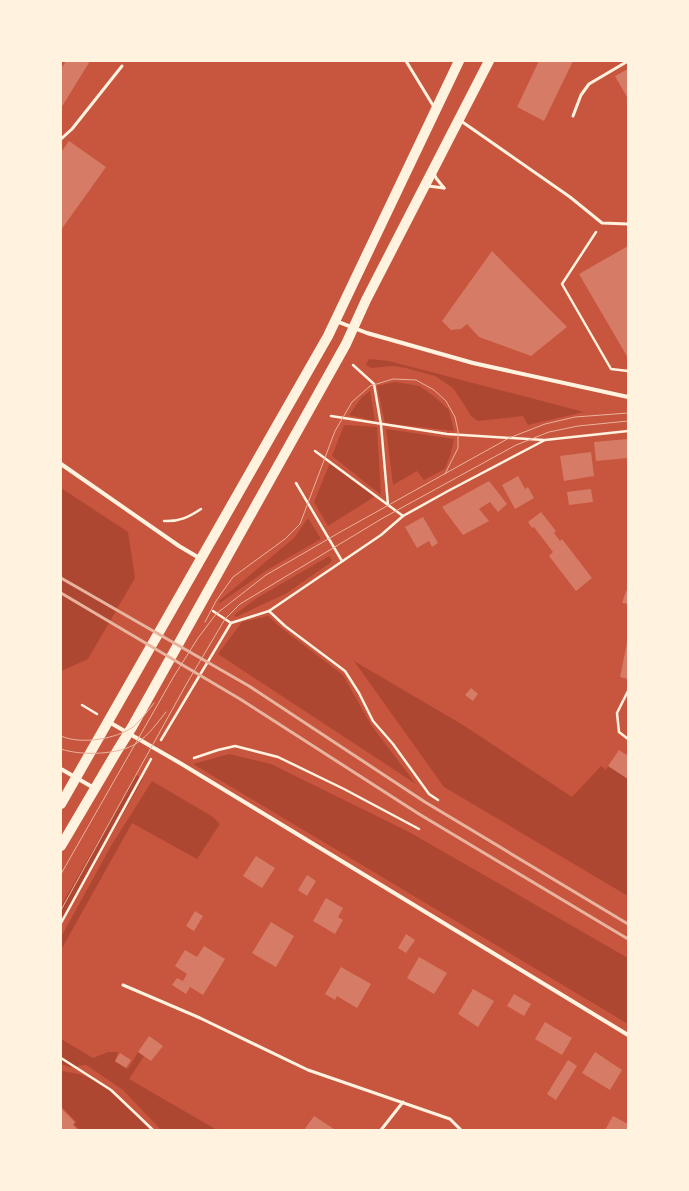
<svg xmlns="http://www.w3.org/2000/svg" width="689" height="1191" font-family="Manrope,sans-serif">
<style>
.green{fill:#ae4732}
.building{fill:#d67c66}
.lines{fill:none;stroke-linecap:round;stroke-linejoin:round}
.path{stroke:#fff3e0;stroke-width:2.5}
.service{stroke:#fff3e0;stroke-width:3}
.minor{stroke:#fff3e0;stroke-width:4}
.primary{stroke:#fff3e0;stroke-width:10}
.tram{stroke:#e9b49f;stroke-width:1}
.rail{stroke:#e9b49f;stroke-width:3}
</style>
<rect width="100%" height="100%" fill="#c8553d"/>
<g class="green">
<polygon points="369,359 389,361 584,412 528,425 523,416 478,421 471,416 463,403 453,388 435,376 406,368 393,366 371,368 366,365"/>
<polygon points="395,382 420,386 436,398 449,410 454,431 385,423 377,386"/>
<polygon points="370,391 375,421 349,415 362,397"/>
<polygon points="344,425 377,427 381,495 332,456"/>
<polygon points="386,429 454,439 451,453 445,469 424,480 417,471 393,485"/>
<polygon points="330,464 369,491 374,497 328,526 314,502 329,465"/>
<polygon points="61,488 128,532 135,578 88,659 61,671"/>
<polygon points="308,518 321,539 267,570 220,603 219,601 294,538"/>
<polygon points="329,556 332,560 330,563 287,593 236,617 234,615 257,598"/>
<polygon points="268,616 280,627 343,675 371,725 416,784 218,654 242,622"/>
<polygon points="354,661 463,725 572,797 601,766 606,770 608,766 628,779 628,896 444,787"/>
<polygon points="229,754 271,764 409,832 628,958 628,1024 193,764"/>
<polygon points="136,775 143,779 61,921 61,906"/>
<polygon points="152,781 213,817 220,824 197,859 132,823 61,950 61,937 111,846"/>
<polygon points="61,1039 93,1058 108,1052 118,1052 115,1062 128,1069 138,1052 144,1056 129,1079 217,1130 161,1130 123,1090 86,1065 69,1067 61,1064"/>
<path d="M61,1071C68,1072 76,1073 83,1075C110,1086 130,1109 150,1130H80L74,1124L76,1122L61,1106Z"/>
</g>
<g class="building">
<polygon points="66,61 90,61 61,108 61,69"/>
<polygon points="539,61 573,61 544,121 517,107"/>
<polygon points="628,69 628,99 615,76"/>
<polygon points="69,141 106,167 61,230 61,152"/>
<polygon points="628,246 628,358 579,274"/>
<polygon points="492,251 567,327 531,356 479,337 467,324 461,329 451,330 442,321"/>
<polygon points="628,439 628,458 596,461 594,442"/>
<polygon points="591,452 594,476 564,481 560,456"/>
<polygon points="518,476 525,489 528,487 534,498 515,509 502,485"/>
<polygon points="489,481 507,504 498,512 490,502 479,509 489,521 463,535 442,507"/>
<polygon points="591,489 593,502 569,505 567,492"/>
<polygon points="541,512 556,531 554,533 560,541 562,539 592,578 576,591 549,556 553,552 534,527 532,528 528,522"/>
<polygon points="423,517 438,543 432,547 429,541 417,548 405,527"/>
<polygon points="626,591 628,591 628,604 622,603"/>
<polygon points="627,643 628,643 628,679 620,677"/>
<polygon points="471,688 478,694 473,701 465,695"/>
<polygon points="619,750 628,756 628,779 608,766"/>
<polygon points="256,856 275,868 262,888 243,876"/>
<polygon points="307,875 316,881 307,896 298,890"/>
<polygon points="326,898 343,908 338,917 343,920 335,934 313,921"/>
<polygon points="195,911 203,916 194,931 186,926"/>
<polygon points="271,922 294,936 276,967 252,953"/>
<polygon points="406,934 415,940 406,953 398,948"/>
<polygon points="204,946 225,959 203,995 190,987 186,994 172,985 177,978 183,981 187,974 175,966 185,950 197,957"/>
<polygon points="419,957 447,973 434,994 407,978"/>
<polygon points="341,967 371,984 357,1008 337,996 335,1000 325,994"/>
<polygon points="473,989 494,1001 478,1027 458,1014"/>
<polygon points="514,994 531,1004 524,1016 507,1006"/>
<polygon points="545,1022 572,1038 562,1055 535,1039"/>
<polygon points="149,1036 163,1046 151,1061 138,1052"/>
<polygon points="595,1052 622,1070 610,1090 582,1073"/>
<polygon points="120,1053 131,1060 126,1068 115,1061"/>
<polygon points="568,1060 577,1066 556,1100 547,1094"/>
<polygon points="61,1108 75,1122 73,1125 78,1130 61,1130"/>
<polygon points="314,1116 334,1129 333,1130 304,1130"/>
<polygon points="613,1116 628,1124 628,1130 605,1130"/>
</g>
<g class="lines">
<g class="path">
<polyline points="596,232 562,284 611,369 628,371"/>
<polyline points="353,365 374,384 381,425 388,505"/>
<polyline points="331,416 447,434 544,440"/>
<polyline points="315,451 403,516"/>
<polyline points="296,483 342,561"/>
<path d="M164,521C179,522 189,517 201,509"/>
<polyline points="213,611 231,623"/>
<polyline points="269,611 285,626 345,671 359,693 373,721 393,744 429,794 438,800"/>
<polyline points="628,691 617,713 619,732 628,739"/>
<polyline points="82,705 97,714"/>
<polyline points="161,740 231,623 269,611 381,535 403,516 448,491 545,440 628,431"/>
<polyline points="194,758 218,750 235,746 278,757 344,789 419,829"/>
<polyline points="61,923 151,759"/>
<polyline points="61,1058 111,1090 153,1130"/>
</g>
<g class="service">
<polyline points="406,61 434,107"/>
<polyline points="573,116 581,95 589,84 628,61"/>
<polyline points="461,121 570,197 602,223 628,224"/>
<polyline points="61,139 72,129 122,66"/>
<polyline points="434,173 436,178 444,188"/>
<polyline points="428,186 444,188"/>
<polyline points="123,985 200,1018 308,1070 450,1119 461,1130"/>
<polyline points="381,1130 403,1102"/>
</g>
<g class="minor">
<polyline points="336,321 367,333 473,363 628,397"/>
<polyline points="61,464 179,546 201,559"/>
<polyline points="109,722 180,763 628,1035"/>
<polyline points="61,769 94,788"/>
</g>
<g class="primary">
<polyline points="61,804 328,336 459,61"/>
<polyline points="61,846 117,751 132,727 346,344 366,300 489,61"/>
</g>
<g class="tram">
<polyline points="205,622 216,601 233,577 285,539 300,524 335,431 352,402 370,386 393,379 416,380 434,390 446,401 455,417 458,431 458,448 445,474"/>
<path d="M61,736C81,745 116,739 133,727C141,720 148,711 154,703"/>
<path d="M61,749C81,756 119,755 137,743C149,735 157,723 166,712"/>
<polyline points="61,874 174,676 198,638 216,614 266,575 342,531 509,438 545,424 575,417 628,413"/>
<polyline points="61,910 187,683 225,619 240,604 383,518 516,445 549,432 578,426 628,421"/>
</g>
<g class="rail">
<polyline points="61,578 249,686 425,802 628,924"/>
<polyline points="61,593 240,699 419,814 628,939"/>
</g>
</g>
<rect width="689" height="1191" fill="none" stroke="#fff3e0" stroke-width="124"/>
</svg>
